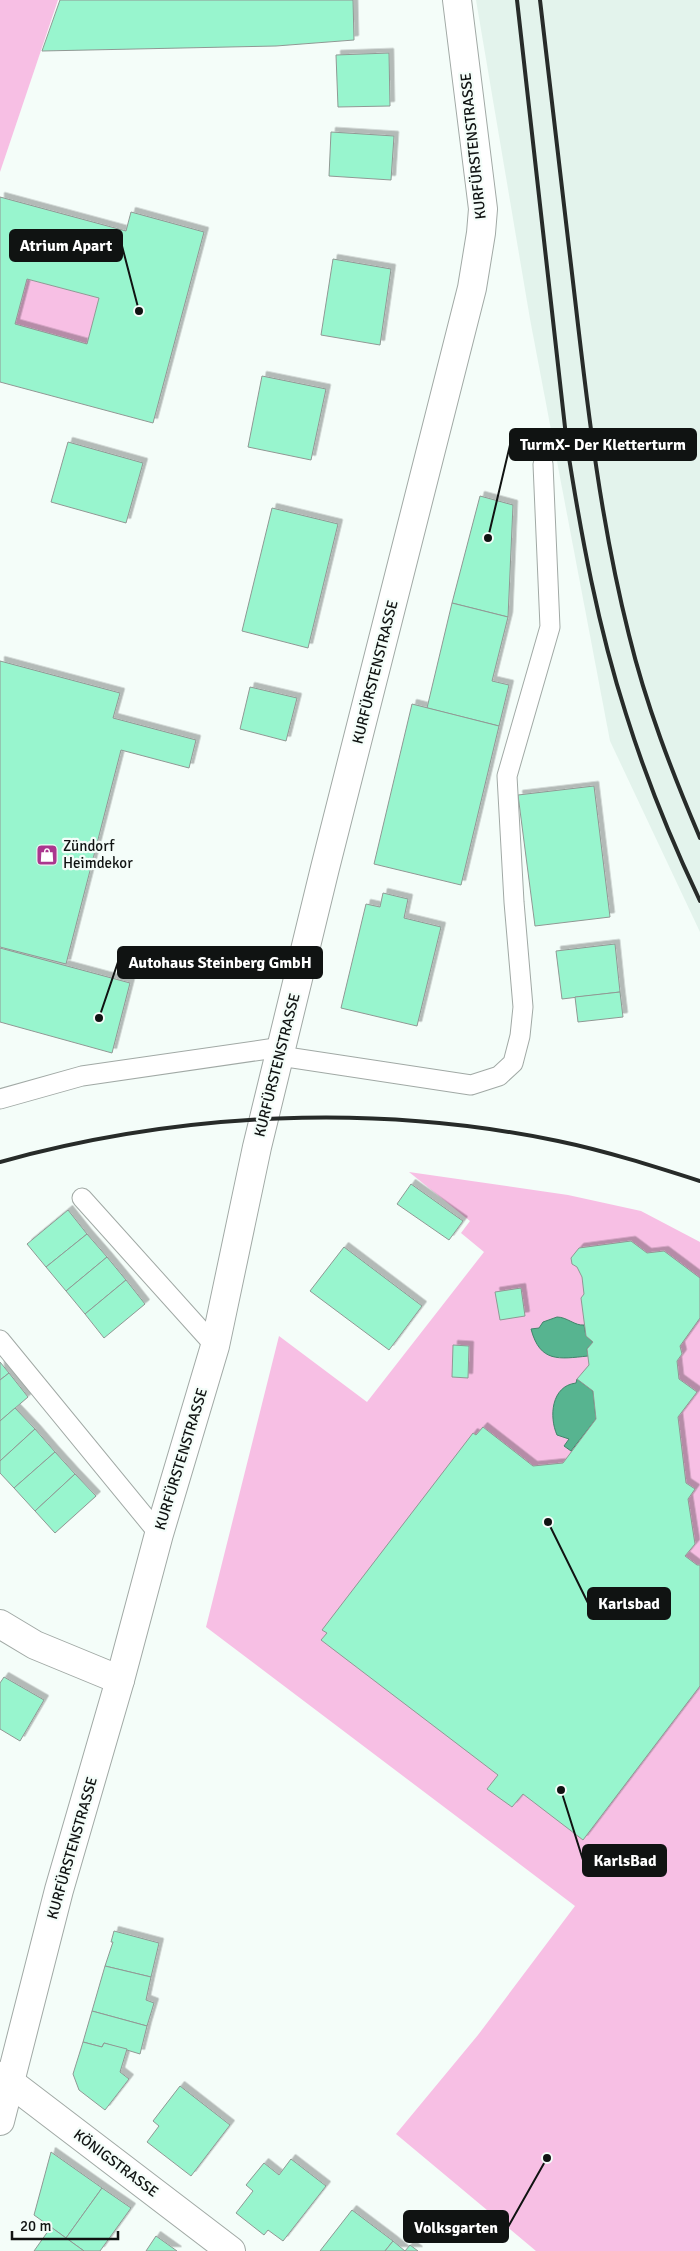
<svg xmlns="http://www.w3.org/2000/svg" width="700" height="2251" font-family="Signika,sans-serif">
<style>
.built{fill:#e3f3ec}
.green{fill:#f7bfe4}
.water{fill:#57b490;stroke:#42846a}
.building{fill:#98f5ce;stroke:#909894;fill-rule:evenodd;filter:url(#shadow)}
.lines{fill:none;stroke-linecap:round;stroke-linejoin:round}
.lane-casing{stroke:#a1a9a5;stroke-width:21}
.street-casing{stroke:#a1a9a5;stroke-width:30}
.lane{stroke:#fff;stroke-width:19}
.street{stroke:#fff;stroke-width:28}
.rail{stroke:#272b29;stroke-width:4}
.labels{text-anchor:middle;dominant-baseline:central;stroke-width:4.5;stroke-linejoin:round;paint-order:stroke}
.street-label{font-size:15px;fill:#101312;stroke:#f4fdf9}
.poi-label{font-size:15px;fill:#101312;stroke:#f4fdf9;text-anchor:start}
.leader{fill:none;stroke:#101312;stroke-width:2}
.callout-dot{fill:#101312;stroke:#f4fdf9;stroke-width:2}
.callout{fill:#101312;stroke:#101312;stroke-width:2}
.callout-label{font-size:16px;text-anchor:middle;font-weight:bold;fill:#fff}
</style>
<defs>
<filter id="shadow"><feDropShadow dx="4.5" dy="-4.5" stdDeviation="0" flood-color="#0004"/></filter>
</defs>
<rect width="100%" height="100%" fill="#f4fdf9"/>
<polygon class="built" points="476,0 700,0 700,932 610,741 530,319"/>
<g class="green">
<polygon points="0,0 58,0 0,172"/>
<polygon points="27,279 99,298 87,344 15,324"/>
<polygon points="409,1172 568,1195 641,1211 700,1242 700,2251 536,2251 396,2134 478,2035 575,1906 206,1627 279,1336 367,1402 484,1252 461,1233 470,1221"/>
</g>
<g class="water">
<path d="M557,1317C567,1317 575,1326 584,1325L586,1336L593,1342L587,1349L588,1356C559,1359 540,1363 531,1329L539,1328L543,1322Z"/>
<path d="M577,1379L593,1391L596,1419L571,1451L564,1446L569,1439L557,1435C549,1417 551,1386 576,1383Z"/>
</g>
<g class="building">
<polygon points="60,0 353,0 354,40 276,46 42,51"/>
<polygon points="389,53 390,106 338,107 336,55"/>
<polygon points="331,132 394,136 391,180 329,176"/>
<path d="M0,197L126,231L131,212L204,232L153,423L0,382ZM27,279L99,298L87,344L15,324Z"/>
<polygon points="333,259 391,269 380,345 321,335"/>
<polygon points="262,376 326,389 311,460 248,447"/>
<polygon points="68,442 143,463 126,523 51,502"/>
<polygon points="480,496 513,505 508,617 452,603"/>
<polygon points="272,508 338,524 308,648 242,631"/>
<polygon points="452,603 508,617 492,681 509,685 499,726 427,708"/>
<polygon points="0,661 120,693 113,718 196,740 189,768 121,750 66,964 0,947"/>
<polygon points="250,687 297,698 286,741 240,729"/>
<polygon points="412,704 499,726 461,885 374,864"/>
<polygon points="594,786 610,917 535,926 518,795"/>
<polygon points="383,893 408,899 404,918 441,927 417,1026 341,1008 366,904 380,907"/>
<polygon points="615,944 620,992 562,999 556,951"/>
<polygon points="0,948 130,983 112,1053 0,1022"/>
<polygon points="620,992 623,1017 578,1022 575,997"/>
<polygon points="411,1184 463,1221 449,1240 397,1204"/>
<polygon points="68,1210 87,1234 46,1267 27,1244"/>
<polygon points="87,1234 107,1257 66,1291 46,1267"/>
<polygon points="631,1241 647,1253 664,1251 700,1278 700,1318 680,1346 682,1354 677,1361 679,1379 697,1392 678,1417 686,1483 695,1489 688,1499 695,1544 685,1556 697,1565 700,1565 700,1686 583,1840 523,1794 512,1807 498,1797 487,1789 498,1775 321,1640 327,1633 322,1630 473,1433 476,1435 483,1427 533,1466 563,1463 596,1419 593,1391 577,1379 589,1365 587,1349 593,1342 586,1336 581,1298 584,1294 582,1277 577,1267 572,1264 571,1258 579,1248"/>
<polygon points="344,1247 422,1306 389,1350 310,1291"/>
<polygon points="107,1257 126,1280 85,1314 66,1291"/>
<polygon points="126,1280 145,1304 104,1338 85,1314"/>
<polygon points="521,1288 525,1316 500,1320 495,1292"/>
<polygon points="453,1345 469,1346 468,1378 452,1377"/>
<polygon points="0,1362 9,1373 0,1380"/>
<polygon points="9,1373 28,1397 0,1421 0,1380"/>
<polygon points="15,1408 35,1429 0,1461 0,1421"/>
<polygon points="35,1429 55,1452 14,1488 0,1473 0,1461"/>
<polygon points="55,1452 75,1474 35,1511 14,1488"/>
<polygon points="75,1474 96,1496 55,1533 35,1511"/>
<polygon points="4,1677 44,1700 20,1741 0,1729 0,1683"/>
<polygon points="114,1931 159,1943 151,1977 105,1966 113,1942 111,1942"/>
<polygon points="105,1966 151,1977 146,2000 154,2003 147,2026 92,2011"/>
<polygon points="92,2011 147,2026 140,2054 104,2043 102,2047 83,2042"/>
<polygon points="83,2042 102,2047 104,2043 127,2049 120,2072 129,2079 105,2110 79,2090 73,2074"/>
<polygon points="180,2086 230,2125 191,2176 147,2142 159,2126 153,2121"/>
<polygon points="51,2152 102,2188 66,2238 34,2215"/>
<polygon points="291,2159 326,2186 283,2241 268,2230 264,2235 236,2213 253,2191 246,2185 264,2163 279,2175"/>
<polygon points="102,2188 131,2208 100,2251 84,2251 66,2238"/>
<polygon points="352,2210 393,2241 385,2251 320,2251"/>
<polygon points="51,2227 66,2238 84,2251 34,2251"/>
<polygon points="156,2236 177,2251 146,2251"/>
<polygon points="393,2241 405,2251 410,2245 418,2251 385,2251"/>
</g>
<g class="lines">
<g class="lane-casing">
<g id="lane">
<polyline points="280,1056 471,1085 499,1076 513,1063 520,1036 523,1007 514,902 507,776 550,627 543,464"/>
<polyline points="0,1099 82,1076 282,1047"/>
<polyline points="82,1198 215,1346"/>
<polyline points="0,1340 159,1534"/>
</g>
</g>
<g class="street-casing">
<g id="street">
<polyline points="0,1624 35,1645 120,1680"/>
<polyline points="0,2076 11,2083 231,2251"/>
<polyline points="0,2121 59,1890 120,1680 159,1534 215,1346 257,1147 325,868 472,288 481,233 483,209 457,0"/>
</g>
</g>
<use href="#lane" class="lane"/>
<use href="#street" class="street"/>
<g class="rail">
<path d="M517,0L567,445C581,535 598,627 626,714C646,778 671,840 700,901"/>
<path d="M540,0C552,100 563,200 575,299C588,412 601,524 629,635C646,705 672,772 700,838"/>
<path d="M0,1162C181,1112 374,1103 558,1141C606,1151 653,1166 700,1181"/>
</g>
</g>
<defs>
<g id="shop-square" transform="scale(1.125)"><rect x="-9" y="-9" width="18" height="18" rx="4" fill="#ab368e" stroke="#f4fdf9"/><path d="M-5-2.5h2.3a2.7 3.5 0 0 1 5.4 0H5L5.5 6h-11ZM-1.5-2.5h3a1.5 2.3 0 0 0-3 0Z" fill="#fff"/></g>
</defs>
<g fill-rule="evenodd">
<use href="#shop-square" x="47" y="855"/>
</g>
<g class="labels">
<g class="street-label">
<text transform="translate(473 146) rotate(-96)">KURFÜRSTENSTRASSE</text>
<text transform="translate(375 672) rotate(-76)">KURFÜRSTENSTRASSE</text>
<text transform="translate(277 1065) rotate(-76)">KURFÜRSTENSTRASSE</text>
<text transform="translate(181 1459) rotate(-73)">KURFÜRSTENSTRASSE</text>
<text transform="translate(72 1848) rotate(-74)">KURFÜRSTENSTRASSE</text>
<text transform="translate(116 2163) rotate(37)">KÖNIGSTRASSE</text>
</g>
<g class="poi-label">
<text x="63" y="846">Zündorf<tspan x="63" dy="17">Heimdekor</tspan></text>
</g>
</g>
<path class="leader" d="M139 311L122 246M488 538L510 445M99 1018L118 962M548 1522L588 1603M561 1790L583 1860M547 2158L508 2227"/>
<g class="callout-dot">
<circle cx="139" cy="311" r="5"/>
<circle cx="488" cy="538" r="5"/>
<circle cx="99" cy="1018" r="5"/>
<circle cx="548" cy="1522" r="5"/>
<circle cx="561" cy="1790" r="5"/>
<circle cx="547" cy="2158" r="5"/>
</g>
<g class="callout">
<rect x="10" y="230" width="112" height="31" rx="5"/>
<rect x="510" y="429" width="186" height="31" rx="5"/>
<rect x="118" y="947" width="204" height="31" rx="5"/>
<rect x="588" y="1588" width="82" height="31" rx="5"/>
<rect x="583" y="1845" width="83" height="31" rx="5"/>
<rect x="404" y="2211" width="104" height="31" rx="5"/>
</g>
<g class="callout-label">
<text x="66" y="251">Atrium Apart</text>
<text x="603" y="450">TurmX- Der Kletterturm</text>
<text x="220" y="968">Autohaus Steinberg GmbH</text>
<text x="629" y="1609">Karlsbad</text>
<text x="625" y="1866">KarlsBad</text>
<text x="456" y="2233">Volksgarten</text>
</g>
<path d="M12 2231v8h106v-8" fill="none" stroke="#101312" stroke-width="2.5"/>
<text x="20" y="2231" font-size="15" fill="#101312" stroke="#f4fdf9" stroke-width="4" paint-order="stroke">20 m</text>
</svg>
